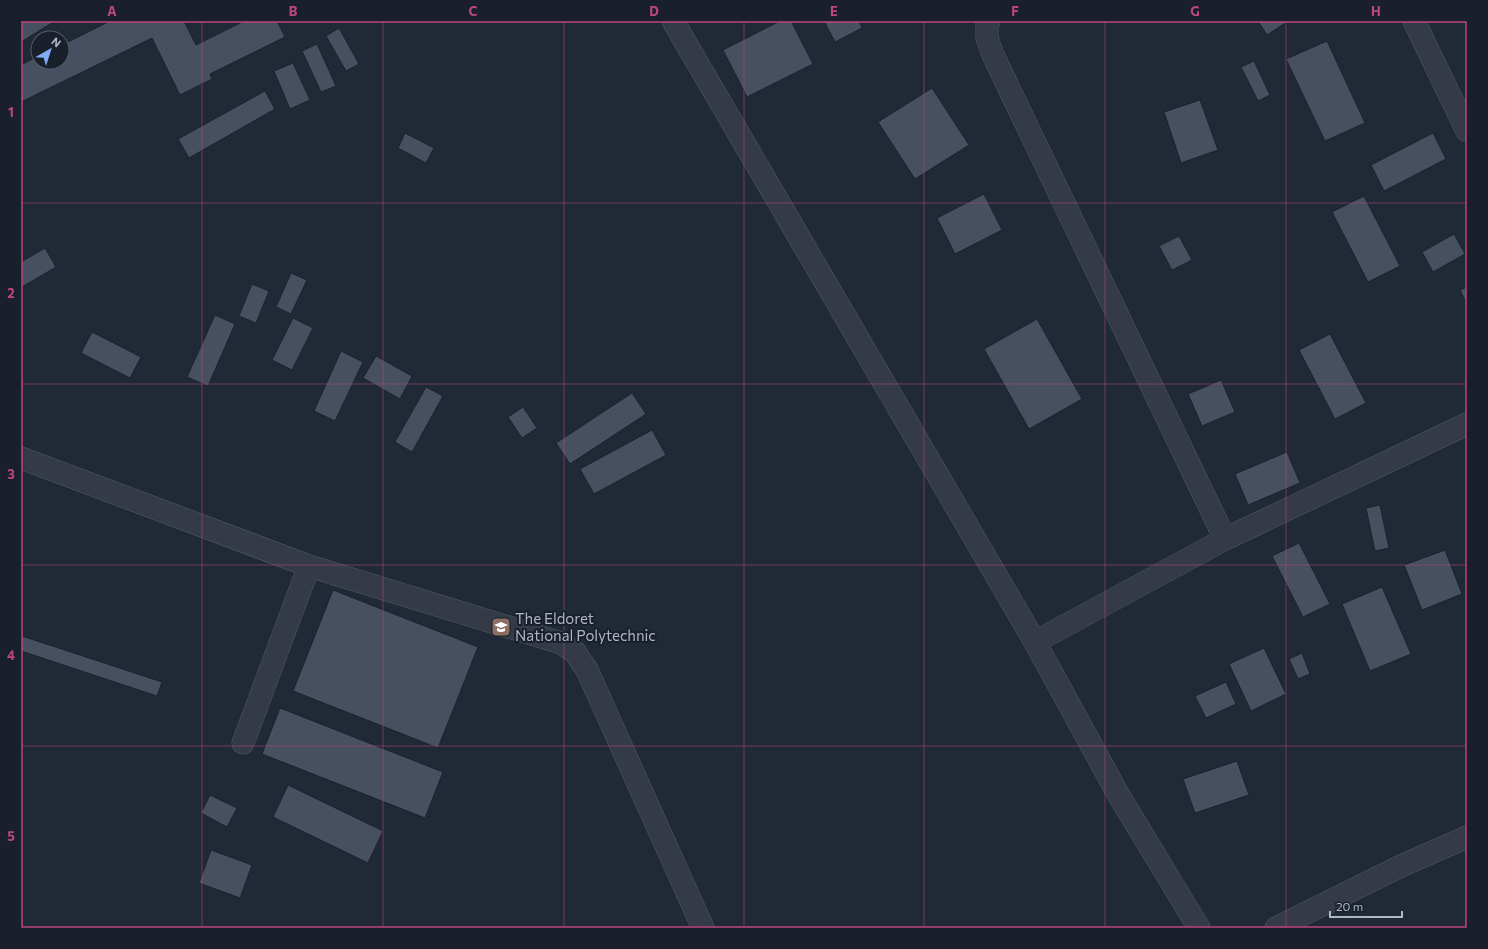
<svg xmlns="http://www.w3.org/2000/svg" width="1488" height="949" font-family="Commissioner,sans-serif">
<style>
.building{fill:#465060;stroke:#1b222d}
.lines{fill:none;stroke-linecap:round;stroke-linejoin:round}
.minor-casing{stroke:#515965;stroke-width:23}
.minor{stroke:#343b47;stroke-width:22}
.grid{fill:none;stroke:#bc477a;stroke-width:1;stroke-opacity:0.55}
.labels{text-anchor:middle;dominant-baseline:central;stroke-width:4;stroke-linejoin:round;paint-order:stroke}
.poi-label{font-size:15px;fill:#aeb6c4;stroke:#19202b;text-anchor:start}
.neatline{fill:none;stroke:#bc477a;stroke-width:1.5}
.grid-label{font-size:13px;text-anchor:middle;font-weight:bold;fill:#bc477a}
</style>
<rect width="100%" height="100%" fill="#202936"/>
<g class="building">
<polygon points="21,21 55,21 21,42"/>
<polygon points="110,21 184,21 196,45 244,21 277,21 285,37 210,74 212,79 180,95 152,38 21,102 21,65 38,56 38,62 62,62 62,45"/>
<polygon points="780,21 791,21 813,64 747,97 723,50"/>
<polygon points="824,21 859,21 862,28 835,42"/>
<polygon points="1258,21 1286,21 1287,22 1267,35"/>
<polygon points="339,28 359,64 346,71 326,36"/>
<polygon points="1327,41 1365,123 1325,141 1286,59"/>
<polygon points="317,44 336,86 321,92 302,51"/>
<polygon points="1254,61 1270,95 1258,101 1241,67"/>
<polygon points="293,63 310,100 290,109 274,71"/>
<polygon points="932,88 969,145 915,179 878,122"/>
<polygon points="265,91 275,109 189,158 178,139"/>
<polygon points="1200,100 1218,150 1181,163 1164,112"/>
<polygon points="405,133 434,148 426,163 398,148"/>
<polygon points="1433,133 1446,159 1384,191 1371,165"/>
<polygon points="984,194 1002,230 955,254 937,218"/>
<polygon points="1364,196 1400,266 1368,282 1332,212"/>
<polygon points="1454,234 1465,254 1433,272 1422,252"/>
<polygon points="1179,236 1192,260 1172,270 1159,246"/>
<polygon points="45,248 56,267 22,287 21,262"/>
<polygon points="291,273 307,280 291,314 276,307"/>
<polygon points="252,284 269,291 256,323 239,316"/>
<polygon points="1467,287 1467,304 1460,290"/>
<polygon points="215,315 235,324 208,386 187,377"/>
<polygon points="293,318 313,328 292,370 272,360"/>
<polygon points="1037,319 1082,399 1029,429 984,349"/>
<polygon points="92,332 141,357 130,378 81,353"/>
<polygon points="1330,334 1366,403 1335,419 1299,350"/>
<polygon points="341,351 363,362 335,421 314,411"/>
<polygon points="376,356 412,376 400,399 363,378"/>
<polygon points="1221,380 1235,412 1202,426 1188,394"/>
<polygon points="426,387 443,396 412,452 395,442"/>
<polygon points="632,393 646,414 570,464 556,443"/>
<polygon points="523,407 537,428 522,438 508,417"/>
<polygon points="652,430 666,455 594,494 580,469"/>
<polygon points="1287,452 1300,483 1248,505 1235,474"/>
<polygon points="1380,505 1389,548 1375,551 1366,508"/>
<polygon points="1299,543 1330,604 1303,617 1272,556"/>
<polygon points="1445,550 1462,594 1422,610 1404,565"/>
<polygon points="1382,587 1411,654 1370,671 1342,604"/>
<polygon points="333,590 478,647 438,748 293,691"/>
<polygon points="22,636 162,682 157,696 21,651"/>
<polygon points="1264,648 1286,694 1251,711 1229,664"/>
<polygon points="1302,653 1310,674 1298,679 1289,659"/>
<polygon points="1226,682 1236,704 1206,718 1195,696"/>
<polygon points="280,708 443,772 425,818 262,754"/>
<polygon points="1237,761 1249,795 1195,813 1183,779"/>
<polygon points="288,785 383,831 368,863 273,817"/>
<polygon points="210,795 237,808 227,827 201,813"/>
<polygon points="211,850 252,865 240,898 199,883"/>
</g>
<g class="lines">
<g class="minor-casing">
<g id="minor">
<polyline points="673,21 1035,642 1118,794 1199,928"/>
<polyline points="989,21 987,23 987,38 993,55 1225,539"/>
<polyline points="1414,21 1467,131"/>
<polyline points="21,458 309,566 243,743"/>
<polyline points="309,566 561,643 575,652 587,670 703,928"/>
<polyline points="1035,642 1225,539 1467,424"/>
<polyline points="1276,928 1401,866 1467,837"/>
</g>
</g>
<use href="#minor" class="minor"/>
</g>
<path class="grid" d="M202,21V928M383,21V928M564,21V928M744,21V928M924,21V928M1105,21V928M1286,21V928M21,203H1467M21,384H1467M21,565H1467M21,746H1467"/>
<defs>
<g id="university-square" transform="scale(1)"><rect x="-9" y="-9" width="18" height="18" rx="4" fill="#8d6e63" stroke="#19202b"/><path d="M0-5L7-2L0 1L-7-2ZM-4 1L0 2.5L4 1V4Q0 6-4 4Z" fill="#fff"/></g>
</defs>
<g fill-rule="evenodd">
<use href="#university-square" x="501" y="627"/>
</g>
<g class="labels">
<g class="poi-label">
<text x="515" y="618">The Eldoret<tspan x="515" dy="17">National Polytechnic</tspan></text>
</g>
</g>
<rect width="1488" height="949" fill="none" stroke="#19202b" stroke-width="44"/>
<g transform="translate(50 50) rotate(39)"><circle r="19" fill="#19202b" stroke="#555c68"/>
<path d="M0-3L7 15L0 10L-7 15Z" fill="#82acf4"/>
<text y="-6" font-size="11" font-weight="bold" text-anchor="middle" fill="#aeb6c4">N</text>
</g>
<path d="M1330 911v6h72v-6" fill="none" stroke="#aeb6c4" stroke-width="2"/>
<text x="1336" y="911" font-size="12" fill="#aeb6c4" stroke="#19202b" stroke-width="3" paint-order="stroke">20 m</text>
<rect x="22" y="22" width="1444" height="905" class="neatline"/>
<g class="grid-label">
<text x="112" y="16">A</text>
<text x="293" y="16">B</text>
<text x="473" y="16">C</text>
<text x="654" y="16">D</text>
<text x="834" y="16">E</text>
<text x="1015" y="16">F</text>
<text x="1195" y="16">G</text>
<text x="1376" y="16">H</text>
<text x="11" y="117">1</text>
<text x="11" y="298">2</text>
<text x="11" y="479">3</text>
<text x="11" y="660">4</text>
<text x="11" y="841">5</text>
</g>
</svg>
